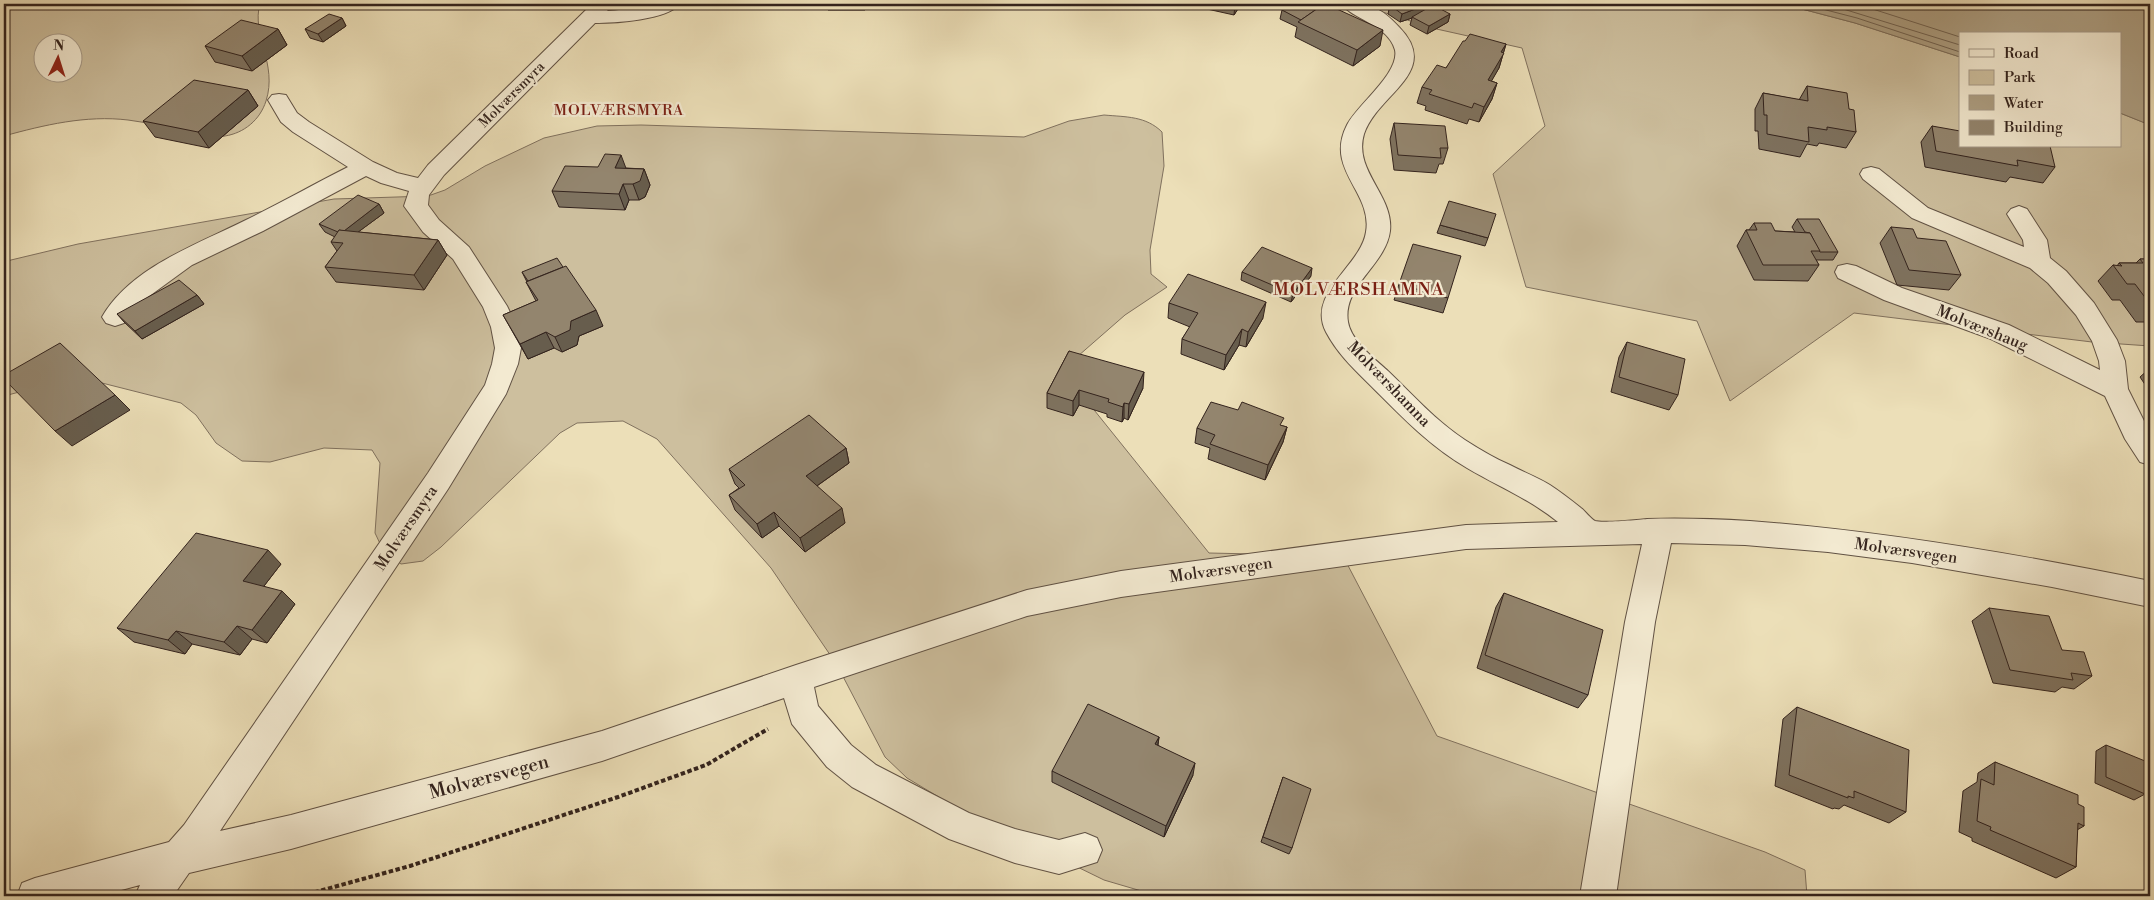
<svg xmlns="http://www.w3.org/2000/svg" width="2154" height="900" font-family="'Libre Bodoni',serif">
<style>
.green{fill:#cdbf9e;stroke:#80715e;fill-rule:evenodd}
.water{fill:#ad9f83;stroke:#7c6d5a}
.lines{fill:none;stroke-linecap:round;stroke-linejoin:round}
.shore{stroke:#706150;stroke-width:1}
.minor-casing{stroke:#615244;stroke-width:2}
.path{stroke:#33231d;stroke-width:4;stroke-dasharray:4.5 2.5;stroke-linecap:butt}
.minor{fill:#f3ead1;fill-rule:evenodd}
.wall{fill:#7e725f;stroke:#33231d}
.shaded-wall{fill:#675d4d;stroke:#33231d}
.building{fill:#93856e;stroke:#33231d}
.labels{text-anchor:middle;dominant-baseline:central;stroke-width:4.5;stroke-linejoin:round;paint-order:stroke}
.far-street-label{font-size:14px;fill:#33231d;stroke:#f3ead1}
.far-neighbourhood-label{font-size:15px;letter-spacing:1px;fill:#7a1f14;stroke:#f3ead1}
.street-label{font-size:16px;fill:#33231d;stroke:#f3ead1}
.neighbourhood-label{font-size:18px;letter-spacing:1px;fill:#7a1f14;stroke:#f3ead1}
.near-street-label{font-size:19px;fill:#33231d;stroke:#f3ead1}
</style>
<rect width="100%" height="100%" fill="#ecdfb8"/>
<filter id="stains"><feTurbulence type="fractalNoise" baseFrequency=".004" numOctaves="4"/><feColorMatrix values="0 0 0 0 .2 0 0 0 0 .09 0 0 0 0 .02 0 0 0 .5 -.17"/></filter>
<radialGradient id="worn" r=".72"><stop offset=".6" stop-color="#630" stop-opacity="0"/><stop offset="1" stop-color="#630" stop-opacity=".3"/></radialGradient>
<g class="green">
<path d="M4,4H260C251,34 278,64 266,101C260,120 244,133 225,136C217,138 207,134 199,133C175,129 152,123 128,120C86,115 44,125 4,136ZM42,42H72V72H42Z"/>
<polygon points="1358,4 1783,4 1855,23 1960,57 1960,146 2120,146 2120,113 2150,125 2150,346 2092,342 1854,313 1730,401 1697,321 1526,287 1493,174 1545,126 1522,48 1432,28"/>
<path d="M1104,115C1126,117 1146,116 1162,132L1164,166L1150,250L1151,274L1167,287L1125,315L1062,370L1209,553L1343,556L1437,736L1765,852L1805,870L1807,896L1155,895L1104,880L957,808L907,778L885,757L837,665L771,568L657,439L623,421L577,423L560,433L441,547L423,561L401,564L384,552L375,533L380,463L372,450L324,448L270,462L242,461L216,443L196,415L181,403L102,383L50,384L4,396V263L11,260L78,244L334,199L428,196L445,190L485,166L544,138L597,126L641,125L1024,137L1069,121Z"/>
</g>
<polygon class="water" points="1783,4 2150,4 2150,125 2120,113 2120,34 1960,34 1960,57 1855,23"/>
<g class="lines">
<g class="shore">
<polyline points="1803,4 1857,18 1960,52"/>
<polyline points="1827,4 1960,45"/>
<polyline points="1857,4 1960,37"/>
</g>
<g class="minor-casing">
<g id="minor">
<path d="M592,4H613L607,11C631,10 654,2 679,4C668,20 614,23 595,23L444,175L429,195L428,205L439,220L469,247L507,306L517,327L521,348L518,364L506,394L448,489L220,831L291,815L602,731L796,665L1027,590L1121,571L1466,525L1558,522C1528,498 1499,487 1467,468C1431,447 1404,419 1375,390C1357,372 1338,355 1326,332C1306,293 1361,266 1366,232C1373,192 1324,170 1347,125C1357,105 1400,73 1395,50C1388,24 1351,19 1342,4C1369,4 1380,6 1399,27C1443,72 1377,94 1364,134C1353,171 1394,195 1390,231C1386,265 1342,286 1348,322C1351,341 1375,359 1388,371C1413,395 1436,421 1465,440C1479,449 1494,458 1510,465C1523,472 1537,477 1550,485C1561,492 1571,500 1581,508C1585,511 1591,519 1595,521C1602,523 1637,520 1647,519C1681,518 1716,519 1750,521C1884,531 2018,554 2150,581V607L2052,587L1912,563L1828,552L1745,545L1671,543L1655,622L1616,896H1580L1625,622L1642,544L1466,549L1121,597L1027,616L814,687L818,706L851,745L876,765L969,813L1015,829L1059,840L1085,833L1097,838L1102,850L1097,862L1059,874L1015,863L949,839L852,787L827,767L792,724L784,698L602,761L291,849L189,873L173,896H135L140,885L99,896H17L22,883L35,878L169,842L184,825L428,473L485,385L492,364L495,348L491,327L483,307L453,259L423,232L404,206L409,191L381,183L366,176L263,231L192,265L148,297L124,323L115,326L106,323L102,317C131,267 198,244 246,220C281,203 314,184 348,167L293,132L281,122L268,100L272,95L279,94L286,95L297,113L309,122L373,162L397,173L418,178L428,165Z"/>
<polygon points="1871,167 1879,169 1928,208 2024,247 2023,240 2007,214 2011,209 2019,206 2027,209 2047,240 2050,258 2066,271 2094,303 2117,340 2125,361 2128,389 2150,433 2150,465 2140,462 2125,439 2105,396 1991,339 1884,300 1838,278 1835,272 1838,266 1847,264 1856,266 1902,288 2009,325 2100,370 2099,361 2092,341 2076,315 2048,283 2030,268 1912,218 1863,179 1860,174 1863,169"/>
</g>
</g>
<polyline class="path" points="301,896 410,866 618,797 706,765 768,729"/>
<use href="#minor" class="minor"/>
</g>
<g class="wall">
<polygon points="827,4 866,4 865,10 828,10"/>
<polygon points="1189,4 1241,4 1234,15 1189,5"/>
<polygon points="1390,5 1426,5 1425,9 1450,14 1448,22 1427,34 1410,25 1412,18 1400,22 1388,14"/>
<polygon points="1282,10 1380,46 1353,66 1295,37 1297,27 1280,19"/>
<polygon points="342,18 346,26 323,42 310,38 305,29"/>
<polygon points="278,29 287,45 252,71 215,62 205,46"/>
<polygon points="1465,41 1506,44 1499,68 1491,81 1497,83 1492,99 1479,122 1469,119 1467,124 1425,110 1426,106 1417,103 1422,87 1446,68"/>
<polygon points="1807,86 1849,109 1856,132 1846,148 1819,143 1817,146 1807,144 1800,157 1759,149 1758,131 1755,131 1755,109 1763,93 1799,100"/>
<polygon points="248,90 258,106 209,148 155,137 143,121"/>
<polygon points="1394,123 1448,148 1443,164 1439,164 1436,173 1394,170 1390,139"/>
<polygon points="1932,126 2055,167 2043,183 2010,177 2006,182 1925,167 1921,142"/>
<polygon points="626,168 644,169 650,185 645,197 639,200 629,200 625,210 559,207 552,191"/>
<polygon points="379,204 384,213 358,232 438,240 447,255 424,290 336,282 325,267 337,251 331,242 335,237 325,232 319,224"/>
<polygon points="1797,219 1838,252 1833,260 1816,260 1819,265 1808,281 1754,280 1737,246 1746,230 1749,230 1754,223 1775,231 1795,232 1792,227"/>
<polygon points="1440,225 1488,238 1485,246 1437,233"/>
<polygon points="1891,227 1917,238 1961,275 1949,290 1897,285 1880,243"/>
<polygon points="2140,259 2150,259 2150,322 2136,322 2120,300 2112,300 2098,281 2113,265 2117,266 2119,263 2136,263"/>
<polygon points="522,272 603,326 579,336 577,345 562,352 554,348 528,359 503,315 536,301 526,282 527,282"/>
<polygon points="1242,272 1311,276 1291,302 1241,280"/>
<polygon points="1399,284 1448,298 1443,313 1394,300"/>
<polygon points="197,295 204,304 142,339 124,322 117,314"/>
<polygon points="1169,303 1263,318 1246,347 1239,345 1224,370 1181,354 1182,339 1190,327 1168,318"/>
<polygon points="1627,342 1678,395 1669,410 1611,392 1619,357"/>
<polygon points="1069,351 1143,388 1128,420 1124,418 1122,422 1107,417 1107,414 1079,405 1073,416 1047,408 1047,393"/>
<polygon points="2150,368 2150,392 2140,377"/>
<polygon points="1283,426 1287,427 1283,442 1265,480 1208,459 1210,448 1195,443 1197,428"/>
<polygon points="846,448 849,463 817,486 845,523 805,552 779,526 762,538 735,510 729,495 739,488 735,484 729,469"/>
<polygon points="281,564 264,586 295,604 267,643 252,639 240,655 192,644 185,654 134,642 117,628"/>
<polygon points="1504,593 1588,695 1578,708 1477,668 1496,607"/>
<polygon points="1989,608 2062,650 2092,676 2074,689 2062,687 2055,692 1993,683 1972,621"/>
<polygon points="1797,707 1906,812 1889,823 1844,805 1839,809 1834,808 1833,809 1775,786 1783,719"/>
<polygon points="1159,737 1158,745 1193,775 1164,837 1052,782 1052,771"/>
<polygon points="2106,745 2145,794 2134,800 2095,783 2096,751"/>
<polygon points="1995,762 2078,804 2084,826 2077,830 2076,867 2056,878 1972,841 1972,838 1959,832 1963,791 1977,782 1978,773"/>
<polygon points="1283,777 1292,848 1289,854 1261,842"/>
</g>
<g class="shaded-wall">
<polygon points="1235,4 1241,4 1234,15"/>
<polygon points="1426,5 1424,13 1412,17 1412,18 1400,22 1402,14"/>
<polygon points="1450,14 1448,22 1427,34 1429,26"/>
<polygon points="342,18 346,26 323,42 318,34"/>
<polygon points="278,29 287,45 252,71 242,56"/>
<polygon points="1383,30 1380,46 1353,66 1357,50"/>
<polygon points="1506,44 1499,68 1483,96 1488,80 1501,52"/>
<polygon points="1497,83 1492,99 1479,122 1484,107"/>
<polygon points="248,90 258,106 209,148 198,132"/>
<polygon points="621,155 627,171 615,168"/>
<polygon points="644,169 650,185 645,197 639,200 633,184"/>
<polygon points="623,184 629,200 625,210 619,194"/>
<polygon points="379,204 384,213 346,241 341,233"/>
<polygon points="438,240 447,255 424,290 414,275"/>
<polygon points="1312,268 1311,276 1291,302 1293,294"/>
<polygon points="197,295 204,304 142,339 135,331"/>
<polygon points="1266,302 1263,318 1246,347 1248,332"/>
<polygon points="596,310 603,326 579,336 577,345 562,352 555,337 571,321"/>
<polygon points="1242,329 1239,345 1224,370 1226,355"/>
<polygon points="546,332 554,348 528,359 520,344"/>
<polygon points="1144,372 1143,388 1128,420 1129,404"/>
<polygon points="1079,390 1079,405 1073,416 1073,401"/>
<polygon points="115,395 130,410 72,446 55,431"/>
<polygon points="1124,403 1124,418 1122,422 1123,407"/>
<polygon points="1287,427 1283,442 1265,480 1268,465"/>
<polygon points="846,448 849,463 811,490 806,476"/>
<polygon points="842,508 845,523 805,552 800,538"/>
<polygon points="774,512 779,526 762,538 757,524"/>
<polygon points="268,550 281,564 257,595 243,581"/>
<polygon points="282,591 295,604 267,643 252,630"/>
<polygon points="237,626 252,639 240,655 224,642"/>
<polygon points="176,631 192,644 185,654 168,640"/>
<polygon points="1159,737 1157,749 1155,744"/>
<polygon points="1195,763 1193,775 1164,837 1166,826"/>
</g>
<g class="building">
<polygon points="1292,4 1315,4 1321,6 1301,20 1282,10"/>
<polygon points="1324,4 1326,4 1383,30 1357,50 1298,22"/>
<polygon points="1394,4 1425,4 1426,5 1402,14 1390,5"/>
<polygon points="1433,5 1450,14 1429,26 1412,17"/>
<polygon points="329,14 342,18 318,34 305,29"/>
<polygon points="241,20 278,29 242,56 205,46"/>
<polygon points="1470,34 1506,44 1501,52 1504,53 1488,80 1497,83 1484,107 1474,103 1472,108 1429,94 1432,90 1422,87 1437,65 1446,68 1463,41 1465,41"/>
<polygon points="194,80 248,90 198,132 143,121"/>
<polygon points="1807,86 1847,93 1849,109 1854,110 1856,132 1827,127 1827,130 1808,127 1809,142 1767,134 1767,115 1764,115 1763,93 1808,101"/>
<polygon points="1394,123 1445,126 1448,148 1440,148 1441,158 1398,155"/>
<polygon points="1932,126 1960,131 1960,146 2050,146 2055,167 2017,160 2018,166 1936,151"/>
<polygon points="605,154 621,155 615,168 644,169 640,181 633,184 623,184 619,194 552,191 565,166 598,167"/>
<polygon points="358,195 379,204 344,231 339,230 338,232 319,224"/>
<polygon points="1449,201 1496,214 1488,238 1440,225"/>
<polygon points="1797,219 1819,219 1838,252 1820,252 1810,233 1805,232"/>
<polygon points="1754,223 1771,223 1775,231 1810,233 1820,251 1811,251 1819,265 1763,265 1746,230 1757,230"/>
<polygon points="1891,227 1913,229 1917,238 1946,241 1961,275 1909,270"/>
<polygon points="339,230 438,240 414,275 325,267 343,243 331,242"/>
<polygon points="1413,244 1461,256 1448,298 1399,284"/>
<polygon points="1262,247 1312,268 1293,294 1242,272"/>
<polygon points="557,258 563,267 528,281 522,272"/>
<polygon points="2140,259 2150,259 2150,304 2135,284 2127,284 2113,265 2122,266 2119,263 2143,263"/>
<polygon points="566,266 596,310 571,321 570,330 555,337 546,332 520,344 503,315 538,300 526,282"/>
<polygon points="1188,274 1266,302 1248,332 1242,329 1226,355 1182,339 1198,313 1169,303"/>
<polygon points="179,280 197,295 135,331 117,314"/>
<polygon points="1627,342 1685,359 1678,395 1619,377"/>
<polygon points="60,343 115,395 55,431 4,379 4,375"/>
<polygon points="1069,351 1144,372 1129,404 1124,403 1123,407 1108,402 1109,399 1079,390 1073,401 1047,393"/>
<polygon points="1211,402 1238,410 1242,402 1284,418 1280,425 1287,427 1268,465 1210,444 1215,435 1197,428"/>
<polygon points="809,415 846,448 806,476 842,508 800,538 774,512 757,524 729,495 745,485 729,469"/>
<polygon points="196,533 268,550 243,581 282,591 252,630 237,626 224,642 176,631 168,640 117,628"/>
<polygon points="1504,593 1603,630 1588,695 1485,655"/>
<polygon points="1989,608 2049,616 2062,650 2084,652 2092,676 2071,673 2073,680 2010,670"/>
<polygon points="1088,704 1159,737 1155,744 1195,763 1166,826 1052,771"/>
<polygon points="1797,707 1909,750 1906,812 1854,791 1854,798 1848,796 1848,798 1789,775"/>
<polygon points="2106,745 2145,761 2145,794 2106,777"/>
<polygon points="1995,762 2078,795 2078,804 2084,807 2084,826 2078,823 2076,867 1990,830 1991,827 1977,821 1981,779 1994,785"/>
<polygon points="1283,777 1311,789 1292,848 1263,837"/>
</g>
<g class="labels">
<g class="far-street-label">
<text transform="translate(512 95) rotate(-45)">Molværsmyra</text>
</g>
<g class="far-neighbourhood-label">
<text x="619" y="110">MOLVÆRSMYRA</text>
</g>
<g class="street-label">
<text transform="translate(1982 328) rotate(22)">Molværshaug</text>
<text transform="translate(1389 384) rotate(46)">Molværshamna</text>
<text transform="translate(406 528) rotate(-56)">Molværsmyra</text>
<text transform="translate(1906 551) rotate(8)">Molværsvegen</text>
<text transform="translate(1221 570) rotate(-8)">Molværsvegen</text>
</g>
<g class="neighbourhood-label">
<text x="1359" y="289">MOLVÆRSHAMNA</text>
</g>
<g class="near-street-label">
<text transform="translate(489 777) rotate(-15)">Molværsvegen</text>
</g>
</g>
<rect width="2154" height="900" fill="none" stroke="#ecdfb8" stroke-width="20"/>
<rect x="5" y="5" width="2144" height="890" fill="none" stroke="#33231d" stroke-width="2.5"/>
<rect x="10" y="10" width="2134" height="880" fill="none" stroke="#33231d"/>
<rect x="1959" y="32" width="162" height="115" fill="#f3ead1" stroke="#a69a89"/>
<rect x="1969" y="49" width="25" height="8" fill="#f3ead1" stroke="#a69a89"/>
<text x="2004" y="58" font-size="15" fill="#33231d">Road</text>
<rect x="1969" y="70" width="25" height="15" fill="#cdbf9e" stroke="#a69a89"/>
<text x="2004" y="82" font-size="15" fill="#33231d">Park</text>
<rect x="1969" y="95" width="25" height="15" fill="#ad9f83" stroke="#a69a89"/>
<text x="2004" y="108" font-size="15" fill="#33231d">Water</text>
<rect x="1969" y="120" width="25" height="15" fill="#93856e" stroke="#a69a89"/>
<text x="2004" y="132" font-size="15" fill="#33231d">Building</text>
<g transform="translate(58 58) rotate(4)"><circle r="24" fill="#f3ead1" stroke="#a69a89"/>
<path d="M0-4L9 19L0 12L-9 19Z" fill="#8f2418"/>
<text y="-8" font-size="14" font-weight="bold" text-anchor="middle" fill="#33231d">N</text>
</g>
<rect width="100%" height="100%" filter="url(#stains)"/>
<rect width="100%" height="100%" fill="url(#worn)"/>
</svg>
